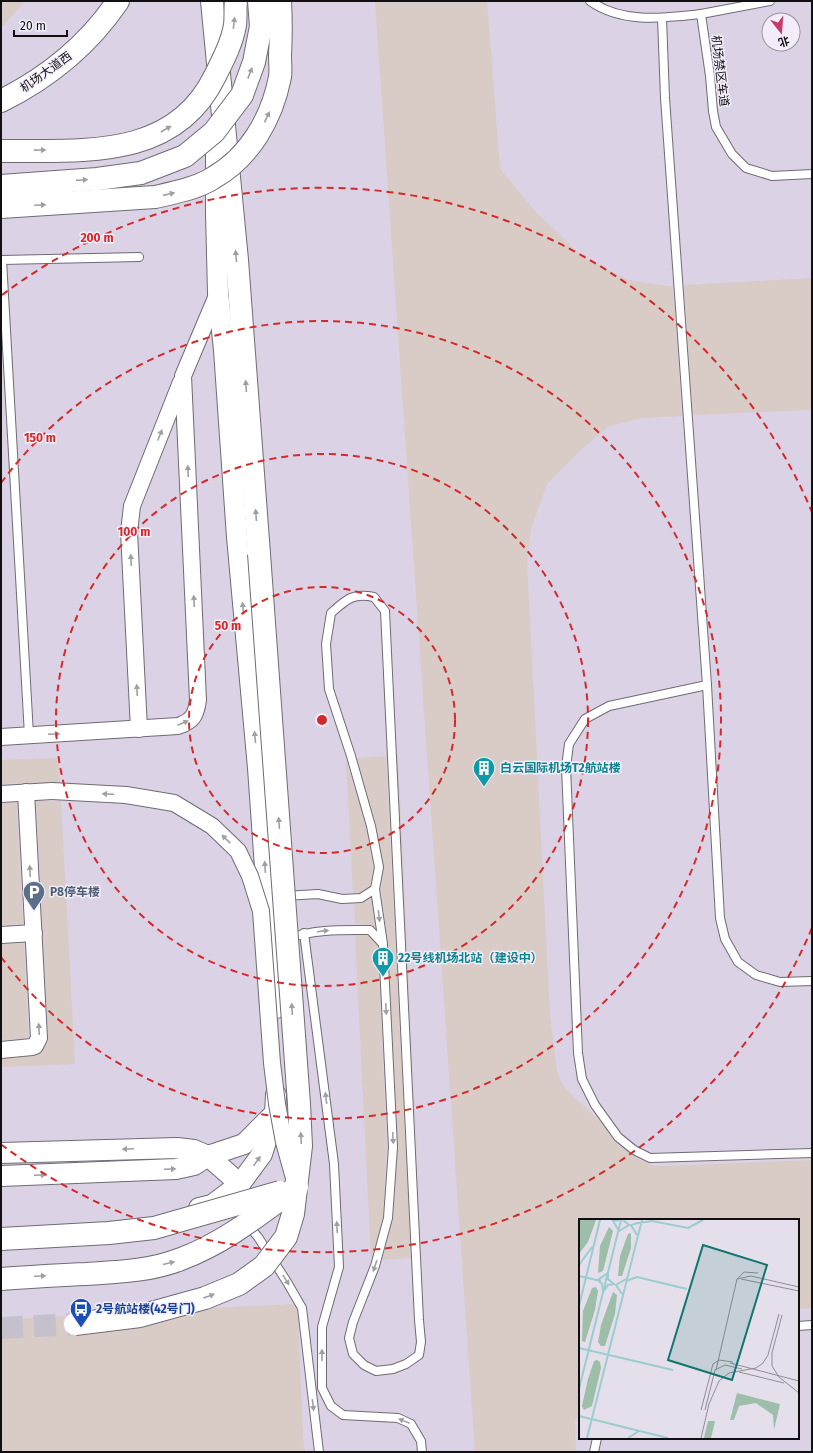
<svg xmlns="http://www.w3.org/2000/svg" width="813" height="1453" font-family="'Fira Sans','Noto Sans SC',sans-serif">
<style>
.built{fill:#dcd2e5;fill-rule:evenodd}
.building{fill:#d9cbc6}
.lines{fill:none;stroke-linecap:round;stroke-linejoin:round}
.secondary-tunnel{stroke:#c5c0cb;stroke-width:22;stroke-dasharray:22 11;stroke-linecap:butt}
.service-casing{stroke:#706a75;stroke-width:10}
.minor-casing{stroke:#706a75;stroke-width:18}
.tertiary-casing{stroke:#706a75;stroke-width:22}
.secondary-casing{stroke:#706a75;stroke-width:24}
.trunk-casing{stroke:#706a75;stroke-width:24}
.service{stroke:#fff;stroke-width:8}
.minor{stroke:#fff;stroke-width:16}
.tertiary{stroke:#fff;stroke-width:20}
.secondary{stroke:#fff;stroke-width:22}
.trunk{stroke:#fff;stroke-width:22}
.minor-bridge-casing{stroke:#706a75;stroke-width:18;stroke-linecap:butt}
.secondary-bridge-casing{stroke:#706a75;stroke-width:24;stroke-linecap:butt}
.trunk-bridge-casing{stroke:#706a75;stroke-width:24;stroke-linecap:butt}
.minor-bridge{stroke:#fff;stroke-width:16}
.secondary-bridge{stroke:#fff;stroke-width:22}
.trunk-bridge{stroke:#fff;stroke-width:22}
.oneway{fill:#a09fa1}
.ring{fill:none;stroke:#d62828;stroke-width:2;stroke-dasharray:7 5}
.labels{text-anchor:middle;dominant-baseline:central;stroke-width:3;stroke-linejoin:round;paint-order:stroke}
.street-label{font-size:12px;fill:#120f13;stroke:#f3edf9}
.culture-label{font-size:12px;font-weight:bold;fill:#0d838f;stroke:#f3edf9;text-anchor:start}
.service-label{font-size:12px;font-weight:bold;fill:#4e5e75;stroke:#f3edf9;text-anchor:start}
.transit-label{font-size:12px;font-weight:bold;fill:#164399;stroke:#f3edf9;text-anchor:start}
.inset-river{fill:none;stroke:#9bcdcf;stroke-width:2}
.inset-road{fill:none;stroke:#918c95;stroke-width:1}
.view{fill:#0f766e;fill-opacity:0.15;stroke:#0f766e;stroke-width:2}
.inset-edge{fill:none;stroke:#120f13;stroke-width:2}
.centre{fill:#d62828;stroke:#f3edf9;stroke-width:2}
.ring-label{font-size:12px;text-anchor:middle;font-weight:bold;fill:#d62828;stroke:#f3edf9;stroke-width:3;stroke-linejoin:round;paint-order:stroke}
</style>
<rect width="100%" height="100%" fill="#e5dfeb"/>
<path class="built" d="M1,1H812V1452H1ZM769,20H793V44H769ZM580,1220H798V1438H580Z"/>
<g class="building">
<polygon points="1,1 25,1 1,28"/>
<polygon points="375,1 487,1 500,169 536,212 583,257 628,280 667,286 673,286 682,416 643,418 609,426 580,451 547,484 531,529 527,561 550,1015 557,1071 560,1079 566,1089 600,1121 614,1141 631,1154 646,1163 655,1166 665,1166 812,1160 812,1308 798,1309 798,1220 580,1220 580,1409 575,1421 576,1452 475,1452"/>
<polygon points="812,278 812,410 693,415 684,285"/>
<polygon points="398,755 422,1258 397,755"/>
<polygon points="386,756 411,1258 382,1260 393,1219 398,1147 388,944 381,889 384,866 376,824 357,758"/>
<polygon points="58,758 60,782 1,784 1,760"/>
<polygon points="346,760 366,827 373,867 370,886 359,893 353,893"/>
<polygon points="36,801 61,801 75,1064 1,1067 1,1059 33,1056 41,1053 48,1042 48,1038"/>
<polygon points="1,803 17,803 23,924 1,925"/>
<polygon points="371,898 375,927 370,925 355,924 354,904 364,903"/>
<polygon points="355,935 368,935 378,946 387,1147 383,1217 371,1260"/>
<polygon points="24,943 29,1036 28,1038 1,1040 1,944"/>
<polygon points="293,1304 297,1310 298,1317 303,1438 305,1452 1,1452 1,1320 66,1316 63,1320 63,1325 65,1331 70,1335 77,1336 143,1328 213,1308"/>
</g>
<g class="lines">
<polyline class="secondary-tunnel" points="1,1328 75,1324"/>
<g class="service-casing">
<g id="service">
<path d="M590,1C622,24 664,18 701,14L710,76L713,111L716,127L732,154L746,168L772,176L812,174"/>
<polyline points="701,14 770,1"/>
<polyline points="662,18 665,98 707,685 720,918 725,939 738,962 756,975 780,982 812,981"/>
<polyline points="707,685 609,706 585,719 569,744 566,767 578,1053 582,1079 595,1105 618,1137 634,1150 650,1158 812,1153"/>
<polyline points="29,735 2,260 139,257"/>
<polyline points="375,889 383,944"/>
<path d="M284,896L318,894L342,899L361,898L375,889L379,867L371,826L351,756L329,689L326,644L331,613C347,599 352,593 374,597L385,611L419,1320L421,1342L419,1355L406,1364L393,1369L376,1371L364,1365L353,1354L349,1338L353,1322L375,1266L388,1218L393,1147L383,944L370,930C340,930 317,929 288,938"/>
<polyline points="304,933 334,1164 339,1267 322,1327 322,1388 331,1406 343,1415 398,1418 411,1424 421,1441 422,1452"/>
<polyline points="247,1224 258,1237 287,1282 302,1308 319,1452"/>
<polyline points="798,1326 812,1325"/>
<polyline points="594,1452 597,1438"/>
</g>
</g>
<g class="minor-casing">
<g id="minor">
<polyline points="139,729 129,532 132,506 181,382"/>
<path d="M1,737L178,726C193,721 196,715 198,700L183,376L218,293"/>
<polyline points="1,794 52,791"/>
<polyline points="1,935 34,933"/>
<polyline points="1,1050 32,1047 35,1046 39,1038 26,792"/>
</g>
</g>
<g class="tertiary-casing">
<g id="tertiary">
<polyline points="216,130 216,213 218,293 224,350 237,537 258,768 267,896 272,944 276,1008"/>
<polyline points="1,1153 177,1148 194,1150 208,1156 240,1184"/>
<polyline points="1,1176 176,1169 194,1165 208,1156 244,1144 272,1116"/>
<polyline points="199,1208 212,1205 240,1184 262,1154 275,1113 276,1095"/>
</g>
</g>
<g class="secondary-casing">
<polyline id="secondary" points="212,1 237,260 259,554"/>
</g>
<g class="trunk-casing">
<path id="trunk" d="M1,101C47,78 89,44 118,1"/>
</g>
<use href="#service" class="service"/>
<use href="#minor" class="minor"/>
<use href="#tertiary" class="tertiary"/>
<use href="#secondary" class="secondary"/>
<use href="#trunk" class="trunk"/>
<g class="minor-bridge-casing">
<polyline id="minor-bridge" points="52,791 126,795 174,803 212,826 238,851 250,876 261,911 272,1063 277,1104 284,1142 294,1178"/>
</g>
<g class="secondary-bridge-casing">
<g id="secondary-bridge">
<path d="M1,207L155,197C173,193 198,188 213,178C250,157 272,118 280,77C281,70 280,63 280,56C281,37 281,19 280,1"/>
<polyline points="1,1239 109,1233 154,1228 280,1192"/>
<path d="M1,1279C29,1277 58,1275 86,1274C118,1272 151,1271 181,1259C224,1243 260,1214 297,1187"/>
<polyline points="75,1324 140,1316 205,1298 239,1284 264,1266 286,1237 293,1214 301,1146 299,1104 259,554"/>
</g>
</g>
<g class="trunk-bridge-casing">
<g id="trunk-bridge">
<path d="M1,151C81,150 174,161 215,76C223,60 232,43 235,25C236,17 235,9 236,1"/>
<polyline points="1,186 97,179 141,173 185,156 214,132 242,95 254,62 261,26 259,1"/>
</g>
</g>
<use href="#minor-bridge" class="minor-bridge"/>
<use href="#secondary-bridge" class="secondary-bridge"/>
<use href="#trunk-bridge" class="trunk-bridge"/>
</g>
<defs><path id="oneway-solid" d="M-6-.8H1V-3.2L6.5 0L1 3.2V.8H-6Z"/></defs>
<g class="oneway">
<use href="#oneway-solid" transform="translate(234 23) rotate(-83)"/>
<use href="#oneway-solid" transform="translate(250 73) rotate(-69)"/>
<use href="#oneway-solid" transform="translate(267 117) rotate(-65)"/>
<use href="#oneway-solid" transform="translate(166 129) rotate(-30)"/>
<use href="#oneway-solid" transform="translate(40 150) rotate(-1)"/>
<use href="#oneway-solid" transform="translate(82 180) rotate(-4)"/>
<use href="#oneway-solid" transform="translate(169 194) rotate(-13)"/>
<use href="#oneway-solid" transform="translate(40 205) rotate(-3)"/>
<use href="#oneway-solid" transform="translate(236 256) rotate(-95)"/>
<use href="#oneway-solid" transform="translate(246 386) rotate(-94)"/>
<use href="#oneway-solid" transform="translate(160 435) rotate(-68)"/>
<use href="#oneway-solid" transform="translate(188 471) rotate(-93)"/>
<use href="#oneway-solid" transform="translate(256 515) rotate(-94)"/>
<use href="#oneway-solid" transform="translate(131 560) rotate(-93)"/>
<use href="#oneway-solid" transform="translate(194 601) rotate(-93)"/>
<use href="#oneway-solid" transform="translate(243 608) rotate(-95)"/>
<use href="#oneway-solid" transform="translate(137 690) rotate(-93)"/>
<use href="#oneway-solid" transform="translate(183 723) rotate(-23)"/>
<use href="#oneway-solid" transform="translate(54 734) rotate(-3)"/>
<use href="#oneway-solid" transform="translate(255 737) rotate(-95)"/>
<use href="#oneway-solid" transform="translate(108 794) rotate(-177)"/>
<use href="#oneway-solid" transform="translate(279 823) rotate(-94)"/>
<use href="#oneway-solid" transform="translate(226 839) rotate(-136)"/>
<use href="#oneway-solid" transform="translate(265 867) rotate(-94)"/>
<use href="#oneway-solid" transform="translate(30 871) rotate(-93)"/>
<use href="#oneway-solid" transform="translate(379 916) rotate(83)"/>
<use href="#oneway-solid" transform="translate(323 931) rotate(-7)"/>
<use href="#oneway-solid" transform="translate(292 1009) rotate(-94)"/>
<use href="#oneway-solid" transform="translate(386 1009) rotate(87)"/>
<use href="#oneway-solid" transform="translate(39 1029) rotate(-93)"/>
<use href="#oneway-solid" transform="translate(326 1098) rotate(-97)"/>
<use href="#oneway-solid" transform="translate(301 1138) rotate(-93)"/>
<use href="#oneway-solid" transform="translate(393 1138) rotate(87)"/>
<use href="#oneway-solid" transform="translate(128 1149) rotate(178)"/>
<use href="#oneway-solid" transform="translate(257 1161) rotate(-55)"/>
<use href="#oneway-solid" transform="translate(170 1169) rotate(-3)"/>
<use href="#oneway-solid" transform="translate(40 1175) rotate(-2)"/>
<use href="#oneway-solid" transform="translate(337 1227) rotate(-93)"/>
<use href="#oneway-solid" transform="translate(169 1263) rotate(-14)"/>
<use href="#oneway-solid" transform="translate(375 1266) rotate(108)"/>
<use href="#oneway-solid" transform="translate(40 1276) rotate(-3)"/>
<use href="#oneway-solid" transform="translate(286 1280) rotate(58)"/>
<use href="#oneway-solid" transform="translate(209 1296) rotate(-20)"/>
<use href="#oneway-solid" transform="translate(322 1355) rotate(-90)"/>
<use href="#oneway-solid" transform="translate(313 1405) rotate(83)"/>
<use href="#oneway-solid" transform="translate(404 1421) rotate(-158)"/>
</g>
<g class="ring">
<circle cx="322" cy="720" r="133"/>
<circle cx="322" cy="720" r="266"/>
<path d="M1 483A399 399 0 1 1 1 957"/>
<path d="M812 928A532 532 0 0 1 2 1145M2 295A532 532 0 0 1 812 512"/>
</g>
<defs>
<g id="building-pin" transform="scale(1.15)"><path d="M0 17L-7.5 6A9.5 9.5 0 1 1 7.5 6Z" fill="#0f9aa8" stroke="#f3edf9"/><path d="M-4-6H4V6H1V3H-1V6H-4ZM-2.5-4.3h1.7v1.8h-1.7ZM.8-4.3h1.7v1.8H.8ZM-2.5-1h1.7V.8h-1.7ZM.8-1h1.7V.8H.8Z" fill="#fff"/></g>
<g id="parking-pin" transform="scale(1.15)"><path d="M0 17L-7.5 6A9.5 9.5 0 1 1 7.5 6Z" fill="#5c6f8a" stroke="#f3edf9"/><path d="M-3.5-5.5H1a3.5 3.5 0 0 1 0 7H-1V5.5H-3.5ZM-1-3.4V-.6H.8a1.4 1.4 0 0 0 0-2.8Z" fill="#fff"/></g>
<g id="bus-pin" transform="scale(1.15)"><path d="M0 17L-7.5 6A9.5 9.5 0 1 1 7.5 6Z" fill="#1a4fb4" stroke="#f3edf9"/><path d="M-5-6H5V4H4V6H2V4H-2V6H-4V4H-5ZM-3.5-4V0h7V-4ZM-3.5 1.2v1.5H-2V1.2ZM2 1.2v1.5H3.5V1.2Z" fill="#fff"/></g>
</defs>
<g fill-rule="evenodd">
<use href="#building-pin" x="484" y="768"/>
<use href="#parking-pin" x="34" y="892"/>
<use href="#building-pin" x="383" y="958"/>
<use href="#bus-pin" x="81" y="1309"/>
</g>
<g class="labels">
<g class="street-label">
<text transform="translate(720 71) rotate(83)">机场禁区车道</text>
<text transform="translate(46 72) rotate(-36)">机场大道西</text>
</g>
<g class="culture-label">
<text x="500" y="768">白云国际机场T2航站楼</text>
<text x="398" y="958">22号线机场北站（建设中）</text>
</g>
<g class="service-label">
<text x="50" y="892">P8停车楼</text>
</g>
<g class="transit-label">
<text x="96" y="1309">2号航站楼(42号门)</text>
</g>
</g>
<g transform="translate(579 1219)">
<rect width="220" height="220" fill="#e5dfeb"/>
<path d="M0,1H17L9,23L0,35ZM30,8L34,12L24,52L19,54L21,27ZM52,14V29L43,57H39L41,37L49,15ZM17,68L19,72L16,91L6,123L3,122L4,92L13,69ZM34,73L38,76L36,95L26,127H22L19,123L22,106ZM18,141L21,143L22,149L13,187L5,191L3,187L9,160L15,142ZM158,174L201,185L195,211L194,196L177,184L160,187L155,201H151ZM129,202H136L132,219H125Z" fill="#9dbea8"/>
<path class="inset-river" d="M40,1L34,2L40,12L50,6L44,1M59,4L73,2L109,9L124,1M58,16L52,6L59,4M0,46L13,28M29,54V60L35,65L29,66L24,73L23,65L19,61ZM0,57L22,62M47,62L58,58L108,70M43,75L37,66L47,60M0,87L21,1M0,129L94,151M0,170L42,1M0,197L89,219M8,219L63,1M49,219L60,212"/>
<path class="inset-road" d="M158,60L172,57L220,68M162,60L220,72M203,96L193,134V147L200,158L220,174M151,144L220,162M137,151L158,60L165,53L179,54M160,153L205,164M122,191L134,145L140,141L154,143M126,191L136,151L146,146L163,150M122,219L130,185L140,162L150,154L177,149L184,144L189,136L200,95"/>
<path class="view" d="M124,26L188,46L153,161L89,141Z"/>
<rect width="220" height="220" class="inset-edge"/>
</g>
<circle cx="322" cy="720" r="6" class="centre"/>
<g class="ring-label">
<text x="97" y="242">200 m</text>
<text x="40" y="442">150 m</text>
<text x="134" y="536">100 m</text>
<text x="228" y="630">50 m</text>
</g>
<rect width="813" height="1453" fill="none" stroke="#120f13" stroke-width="4"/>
<g transform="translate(781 32) rotate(163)"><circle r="19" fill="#f3edf9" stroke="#99949d"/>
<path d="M0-3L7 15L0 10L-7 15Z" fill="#c63968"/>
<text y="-6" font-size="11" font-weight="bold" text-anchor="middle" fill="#120f13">北</text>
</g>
<path d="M14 30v6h53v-6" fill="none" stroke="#120f13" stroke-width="2"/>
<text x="20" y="30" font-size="12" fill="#120f13" stroke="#f3edf9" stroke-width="3" paint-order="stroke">20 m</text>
</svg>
